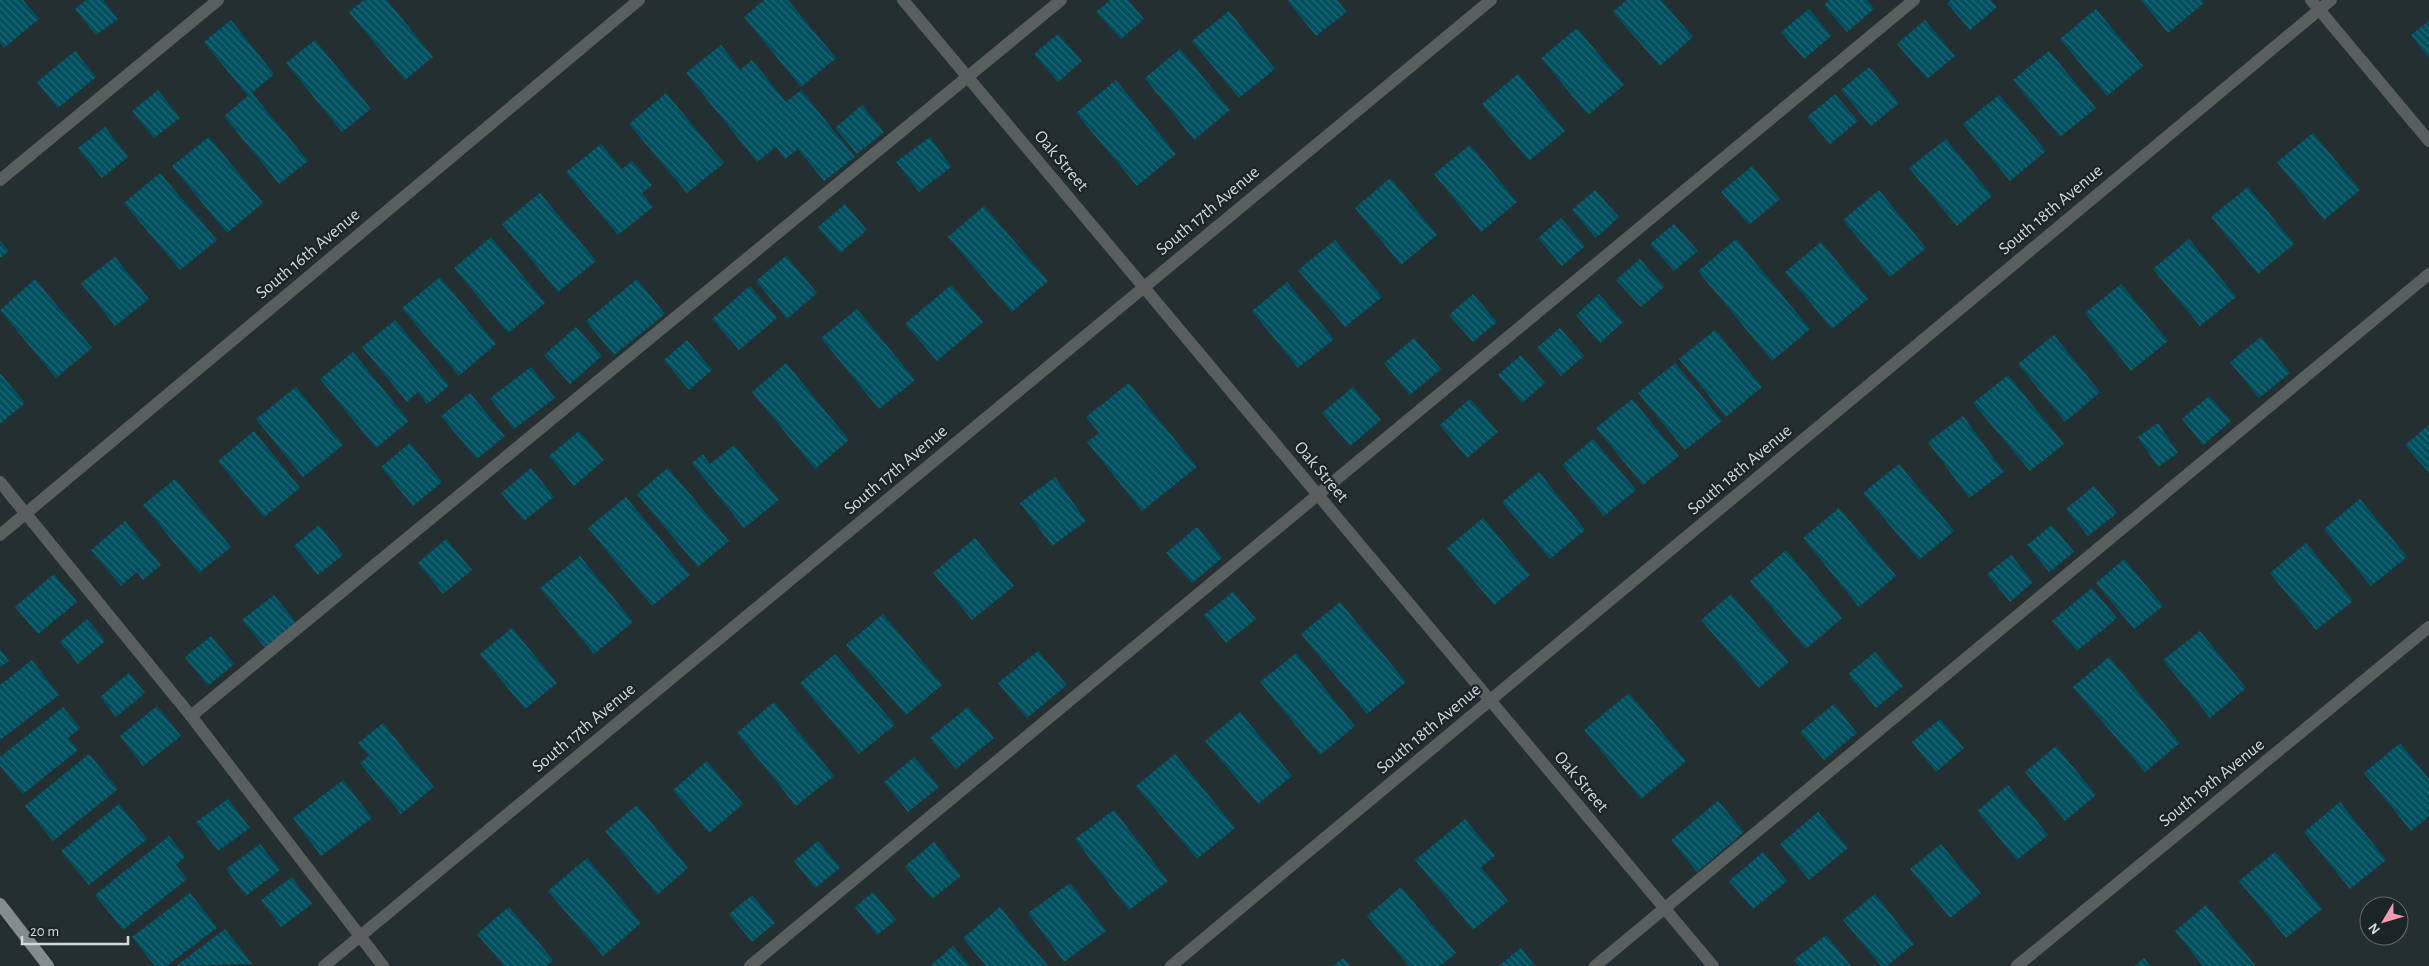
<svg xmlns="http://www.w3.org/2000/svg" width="2429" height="966" font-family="'Alegreya Sans',sans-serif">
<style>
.building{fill:url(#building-back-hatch)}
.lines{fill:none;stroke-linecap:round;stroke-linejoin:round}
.minor{stroke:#595e5f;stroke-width:12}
.major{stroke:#838d90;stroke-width:12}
.labels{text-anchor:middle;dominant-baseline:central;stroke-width:4.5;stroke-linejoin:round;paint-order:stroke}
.street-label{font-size:18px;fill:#d2d9db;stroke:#1b2528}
</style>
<defs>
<pattern id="building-back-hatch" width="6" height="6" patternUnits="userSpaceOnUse" patternTransform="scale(1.25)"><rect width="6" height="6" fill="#004f5f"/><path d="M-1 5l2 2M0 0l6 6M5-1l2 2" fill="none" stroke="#246875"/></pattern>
</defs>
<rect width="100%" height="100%" fill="#242f32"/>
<g class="building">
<polygon points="0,0 23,0 39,19 4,48 0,43"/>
<polygon points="86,0 103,0 118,19 96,35 75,9"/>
<polygon points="364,0 387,0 433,57 405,80 349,12"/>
<polygon points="764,0 788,0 836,58 801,87 744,17"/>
<polygon points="1110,0 1128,0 1144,19 1121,39 1096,12"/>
<polygon points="1287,0 1337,0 1347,12 1316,36"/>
<polygon points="1627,0 1661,0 1693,37 1660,66 1613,12"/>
<polygon points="1829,0 1867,0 1874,9 1847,32 1824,5"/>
<polygon points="1951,0 1991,0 1997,7 1970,30 1947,3"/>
<polygon points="2141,0 2201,0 2204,3 2168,33"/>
<polygon points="1809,9 1831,36 1804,59 1781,32"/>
<polygon points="2096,9 2143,66 2107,96 2060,39"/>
<polygon points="1229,11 1275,69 1239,98 1192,41"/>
<polygon points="231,20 274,74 252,93 308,161 279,184 224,116 248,96 204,42"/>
<polygon points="1925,20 1955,56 1927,79 1897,44"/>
<polygon points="2429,21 2429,58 2411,35"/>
<polygon points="1577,28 1624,85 1588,115 1541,58"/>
<polygon points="1058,34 1082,61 1058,82 1034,54"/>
<polygon points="315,40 371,109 342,132 286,63"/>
<polygon points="721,45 740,70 752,60 786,102 801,90 855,157 824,181 798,149 785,159 776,147 757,162 686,73"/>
<polygon points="1180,49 1230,110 1194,140 1145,78"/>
<polygon points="75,51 96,77 58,108 37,82"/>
<polygon points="2049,51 2096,108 2060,137 2013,80"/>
<polygon points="1869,67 1899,103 1871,126 1841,90"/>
<polygon points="1518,74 1565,131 1529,161 1482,104"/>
<polygon points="1116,80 1176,154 1137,186 1076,113"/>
<polygon points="158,90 180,118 154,138 132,111"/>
<polygon points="666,93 724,163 687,193 629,124"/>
<polygon points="1835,94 1858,121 1830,144 1807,117"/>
<polygon points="1999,95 2046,151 2010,181 1963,124"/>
<polygon points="862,105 884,132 857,154 835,128"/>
<polygon points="105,127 128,157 102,178 78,148"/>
<polygon points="2313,133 2360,190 2324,220 2277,162"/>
<polygon points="209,137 263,203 227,233 172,166"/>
<polygon points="930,137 951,167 919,192 896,162"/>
<polygon points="1946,139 1992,196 1957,226 1909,168"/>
<polygon points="601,144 622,169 632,161 652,185 642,193 653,207 618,235 566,172"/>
<polygon points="1470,145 1517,202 1481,232 1434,174"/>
<polygon points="1752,166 1780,199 1749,225 1721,192"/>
<polygon points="160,173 217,240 180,270 124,203"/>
<polygon points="1390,178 1437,235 1401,265 1355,208"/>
<polygon points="2248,187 2294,244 2258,274 2211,217"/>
<polygon points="1595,190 1619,217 1596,238 1572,210"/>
<polygon points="1879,190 1926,248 1890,277 1843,220"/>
<polygon points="540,193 596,261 558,292 502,224"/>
<polygon points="845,204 867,230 840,253 818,227"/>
<polygon points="984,206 1048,281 1012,312 948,237"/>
<polygon points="1561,218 1585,246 1562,266 1538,238"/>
<polygon points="1674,224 1698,251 1674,271 1650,244"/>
<polygon points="491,237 545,303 508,333 454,268"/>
<polygon points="1736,239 1810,329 1772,361 1698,271"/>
<polygon points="2189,239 2236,297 2200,326 2153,269"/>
<polygon points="1335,240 1382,297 1345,327 1298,270"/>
<polygon points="0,241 9,251 0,258"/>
<polygon points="1821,242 1868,299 1832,329 1785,272"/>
<polygon points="786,256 817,293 787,319 756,281"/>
<polygon points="115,257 149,299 115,326 81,283"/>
<polygon points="1640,259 1664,287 1641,307 1616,280"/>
<polygon points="440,277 496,344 459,376 402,308"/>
<polygon points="35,279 92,348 56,378 0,310"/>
<polygon points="637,279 665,314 614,355 586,321"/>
<polygon points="1287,282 1334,339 1298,368 1252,311"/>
<polygon points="2121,284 2168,341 2131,371 2085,313"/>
<polygon points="951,285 983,322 937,361 905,324"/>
<polygon points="750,286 777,318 739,350 712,319"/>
<polygon points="1473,294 1497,322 1473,342 1449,315"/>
<polygon points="1599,294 1623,322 1600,343 1576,315"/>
<polygon points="857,309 915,380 879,409 821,338"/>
<polygon points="395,320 449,386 427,404 418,392 407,402 362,347"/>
<polygon points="576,327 602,356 570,384 544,355"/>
<polygon points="1560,328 1584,356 1561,376 1537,348"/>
<polygon points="1715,330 1762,387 1726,417 1679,359"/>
<polygon points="2054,335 2100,392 2065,422 2018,364"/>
<polygon points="2261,337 2290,373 2259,398 2230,362"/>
<polygon points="1414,338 1441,369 1410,395 1384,363"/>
<polygon points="687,340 712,370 689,390 664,360"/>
<polygon points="353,352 409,421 376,448 320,379"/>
<polygon points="1521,355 1545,383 1522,403 1498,375"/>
<polygon points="786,363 849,440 815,469 752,392"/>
<polygon points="1675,363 1722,421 1685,450 1638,393"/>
<polygon points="531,367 555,398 514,429 490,398"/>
<polygon points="0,373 25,403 0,424"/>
<polygon points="2008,375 2064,444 2030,471 1973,403"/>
<polygon points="1129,383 1197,467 1142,511 1087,442 1099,433 1086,417"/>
<polygon points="296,387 343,445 303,477 256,419"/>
<polygon points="1353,387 1381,420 1350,446 1322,413"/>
<polygon points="470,393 505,436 477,459 441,416"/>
<polygon points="2209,396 2231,421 2203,445 2182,419"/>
<polygon points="1470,399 1498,432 1467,458 1440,425"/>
<polygon points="1632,399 1679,456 1643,485 1596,428"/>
<polygon points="1963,416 2004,472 1969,498 1928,442"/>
<polygon points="2158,423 2178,453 2158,467 2138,437"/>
<polygon points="2429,425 2429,473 2405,445"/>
<polygon points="254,431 300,488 264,517 218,461"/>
<polygon points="579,431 604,460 574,486 549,456"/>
<polygon points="1593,439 1636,490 1604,516 1562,465"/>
<polygon points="410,443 442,482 413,506 381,467"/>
<polygon points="734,445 779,500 744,528 692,463 703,454 710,464"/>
<polygon points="1899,464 1954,531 1919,560 1863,493"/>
<polygon points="531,468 554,497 524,521 501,493"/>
<polygon points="668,468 729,541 698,567 637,494"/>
<polygon points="1539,472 1585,530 1550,559 1502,502"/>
<polygon points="1055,477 1086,521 1052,546 1020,503"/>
<polygon points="175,479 231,547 199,573 143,505"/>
<polygon points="2094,486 2117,513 2088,536 2066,509"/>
<polygon points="626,497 690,575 652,606 588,528"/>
<polygon points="2360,499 2407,557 2371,586 2324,529"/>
<polygon points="1839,508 1896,576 1859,607 1803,538"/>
<polygon points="1483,518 1530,575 1494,605 1447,548"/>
<polygon points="125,521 161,565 143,580 137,572 121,586 91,550"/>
<polygon points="319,525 343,555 318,575 294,546"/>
<polygon points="2052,525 2074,552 2049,572 2027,545"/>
<polygon points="1197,527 1222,558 1192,583 1166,553"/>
<polygon points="975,538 1014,586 972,620 933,573"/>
<polygon points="446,539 472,570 443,594 418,563"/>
<polygon points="2306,543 2353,601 2316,630 2270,573"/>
<polygon points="1786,550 1842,618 1806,649 1750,581"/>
<polygon points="2011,555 2033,582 2010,602 1987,574"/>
<polygon points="580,556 633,622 594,654 540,588"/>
<polygon points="2124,559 2163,606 2134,629 2096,583"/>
<polygon points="54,574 77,602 38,634 15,607"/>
<polygon points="2092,588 2117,618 2077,651 2052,621"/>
<polygon points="1233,592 1256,619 1226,643 1204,615"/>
<polygon points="1731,594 1789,662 1759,688 1701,620"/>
<polygon points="274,595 297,624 266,649 242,620"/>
<polygon points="1340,602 1406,682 1367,714 1301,634"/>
<polygon points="883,614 942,685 906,715 846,645"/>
<polygon points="87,619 105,641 78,664 60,642"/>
<polygon points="512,628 557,683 525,709 480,654"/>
<polygon points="2200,631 2246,688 2210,718 2163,660"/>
<polygon points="211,636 234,664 208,686 185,657"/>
<polygon points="0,649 9,661 0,667"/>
<polygon points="1038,651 1067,685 1027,718 998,683"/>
<polygon points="1875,652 1903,686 1876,708 1848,674"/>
<polygon points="1296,653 1355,726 1320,755 1260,682"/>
<polygon points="835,654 895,725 859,754 800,683"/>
<polygon points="2109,657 2180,743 2145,772 2073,687"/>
<polygon points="32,660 59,695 0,740 0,685"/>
<polygon points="129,673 145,693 116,717 100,697"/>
<polygon points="1629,693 1686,761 1641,799 1584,730"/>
<polygon points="774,702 834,776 796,806 737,733"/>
<polygon points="1834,704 1857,733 1824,760 1800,732"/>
<polygon points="157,706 181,736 143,766 120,736"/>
<polygon points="63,707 80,728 68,738 78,750 23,794 0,766 0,757"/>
<polygon points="968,707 994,738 956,769 930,738"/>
<polygon points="1240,712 1292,776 1258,804 1205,741"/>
<polygon points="1940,719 1964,748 1936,772 1912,742"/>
<polygon points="383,723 434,787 401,814 360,763 369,756 358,743"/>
<polygon points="2400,743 2429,779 2429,816 2411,831 2364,773"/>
<polygon points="2056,746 2096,795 2065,821 2025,772"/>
<polygon points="89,754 118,789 53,841 25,806"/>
<polygon points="1175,754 1235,828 1197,859 1136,786"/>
<polygon points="914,757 939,787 908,812 884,782"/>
<polygon points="707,761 743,804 709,833 673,790"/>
<polygon points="343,780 372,818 321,856 293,818"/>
<polygon points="2008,785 2048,835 2017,860 1977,811"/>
<polygon points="228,799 250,828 218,851 196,822"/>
<polygon points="1718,801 1744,832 1697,872 1671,840"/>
<polygon points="2340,802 2386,860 2350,889 2304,832"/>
<polygon points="119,804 147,839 89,885 61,851"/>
<polygon points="637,805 688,868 657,895 605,831"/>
<polygon points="1114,810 1168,881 1129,910 1075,839"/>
<polygon points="1818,812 1848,848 1809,880 1780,844"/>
<polygon points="1465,819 1495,856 1481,867 1508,901 1473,930 1415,860"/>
<polygon points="169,836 185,857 176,865 187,879 123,930 95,895"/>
<polygon points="818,841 840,868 815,888 794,861"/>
<polygon points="934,842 961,876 932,899 905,866"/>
<polygon points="260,844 280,870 246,896 226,869"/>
<polygon points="1941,844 1981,893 1950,918 1910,869"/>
<polygon points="1763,852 1787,881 1753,909 1729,881"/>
<polygon points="2275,852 2322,909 2286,938 2239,881"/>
<polygon points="587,858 641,923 603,956 548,891"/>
<polygon points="292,877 312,904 281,927 261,900"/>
<polygon points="1070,883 1106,931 1064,962 1028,913"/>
<polygon points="1401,887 1456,953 1440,966 1409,966 1367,916"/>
<polygon points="873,892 896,920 877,935 855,907"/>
<polygon points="190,893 217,928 166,966 155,966 132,937"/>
<polygon points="1875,894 1914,944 1887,966 1881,966 1843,920"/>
<polygon points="752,895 775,923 752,942 729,914"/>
<polygon points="2206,905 2255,965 2253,966 2203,966 2175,931"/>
<polygon points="509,907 553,960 546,966 504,966 477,934"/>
<polygon points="1000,907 1048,966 986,966 963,938"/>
<polygon points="225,929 252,964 176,966"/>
<polygon points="1826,935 1851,966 1799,966 1794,960"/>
<polygon points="953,946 970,966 930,966"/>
<polygon points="1521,948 1535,966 1499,966"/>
<polygon points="1343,958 1350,966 1333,966"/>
<polygon points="2144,958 2150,966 2135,966"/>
</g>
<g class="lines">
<g class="minor">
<polyline points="903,0 1713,966"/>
<polyline points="2311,0 2429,141"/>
<polyline points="0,180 218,0"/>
<polyline points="0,482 191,716 383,966"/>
<polyline points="0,535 639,0"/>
<polyline points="191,716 1061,0"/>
<polyline points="324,966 1491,0"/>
<polyline points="750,966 1914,0"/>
<polyline points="1171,966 2331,0"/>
<polyline points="1595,966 2429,274"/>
<polyline points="2017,966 2429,627"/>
</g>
<polyline class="major" points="0,904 48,966"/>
</g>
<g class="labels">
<g class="street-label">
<text transform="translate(1061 161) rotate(50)">Oak Street</text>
<text transform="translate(2051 210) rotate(-40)">South 18th Avenue</text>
<text transform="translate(1208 211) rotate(-40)">South 17th Avenue</text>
<text transform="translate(308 254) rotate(-40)">South 16th Avenue</text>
<text transform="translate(896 470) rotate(-40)">South 17th Avenue</text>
<text transform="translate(1740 470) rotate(-40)">South 18th Avenue</text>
<text transform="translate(1321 472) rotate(50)">Oak Street</text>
<text transform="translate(584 728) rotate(-40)">South 17th Avenue</text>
<text transform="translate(1429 729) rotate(-40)">South 18th Avenue</text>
<text transform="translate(1581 782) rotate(50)">Oak Street</text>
<text transform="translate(2212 783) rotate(-39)">South 19th Avenue</text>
</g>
</g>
<g transform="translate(2384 921) rotate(232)"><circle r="24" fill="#1b2528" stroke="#646d70"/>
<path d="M0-4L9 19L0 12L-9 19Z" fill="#f29aae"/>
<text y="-8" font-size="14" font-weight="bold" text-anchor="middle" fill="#d2d9db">N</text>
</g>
<path d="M22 936v8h106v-8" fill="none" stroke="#d2d9db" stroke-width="2.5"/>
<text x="30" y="936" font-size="15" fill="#d2d9db" stroke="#1b2528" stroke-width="4" paint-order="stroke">20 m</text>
</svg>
